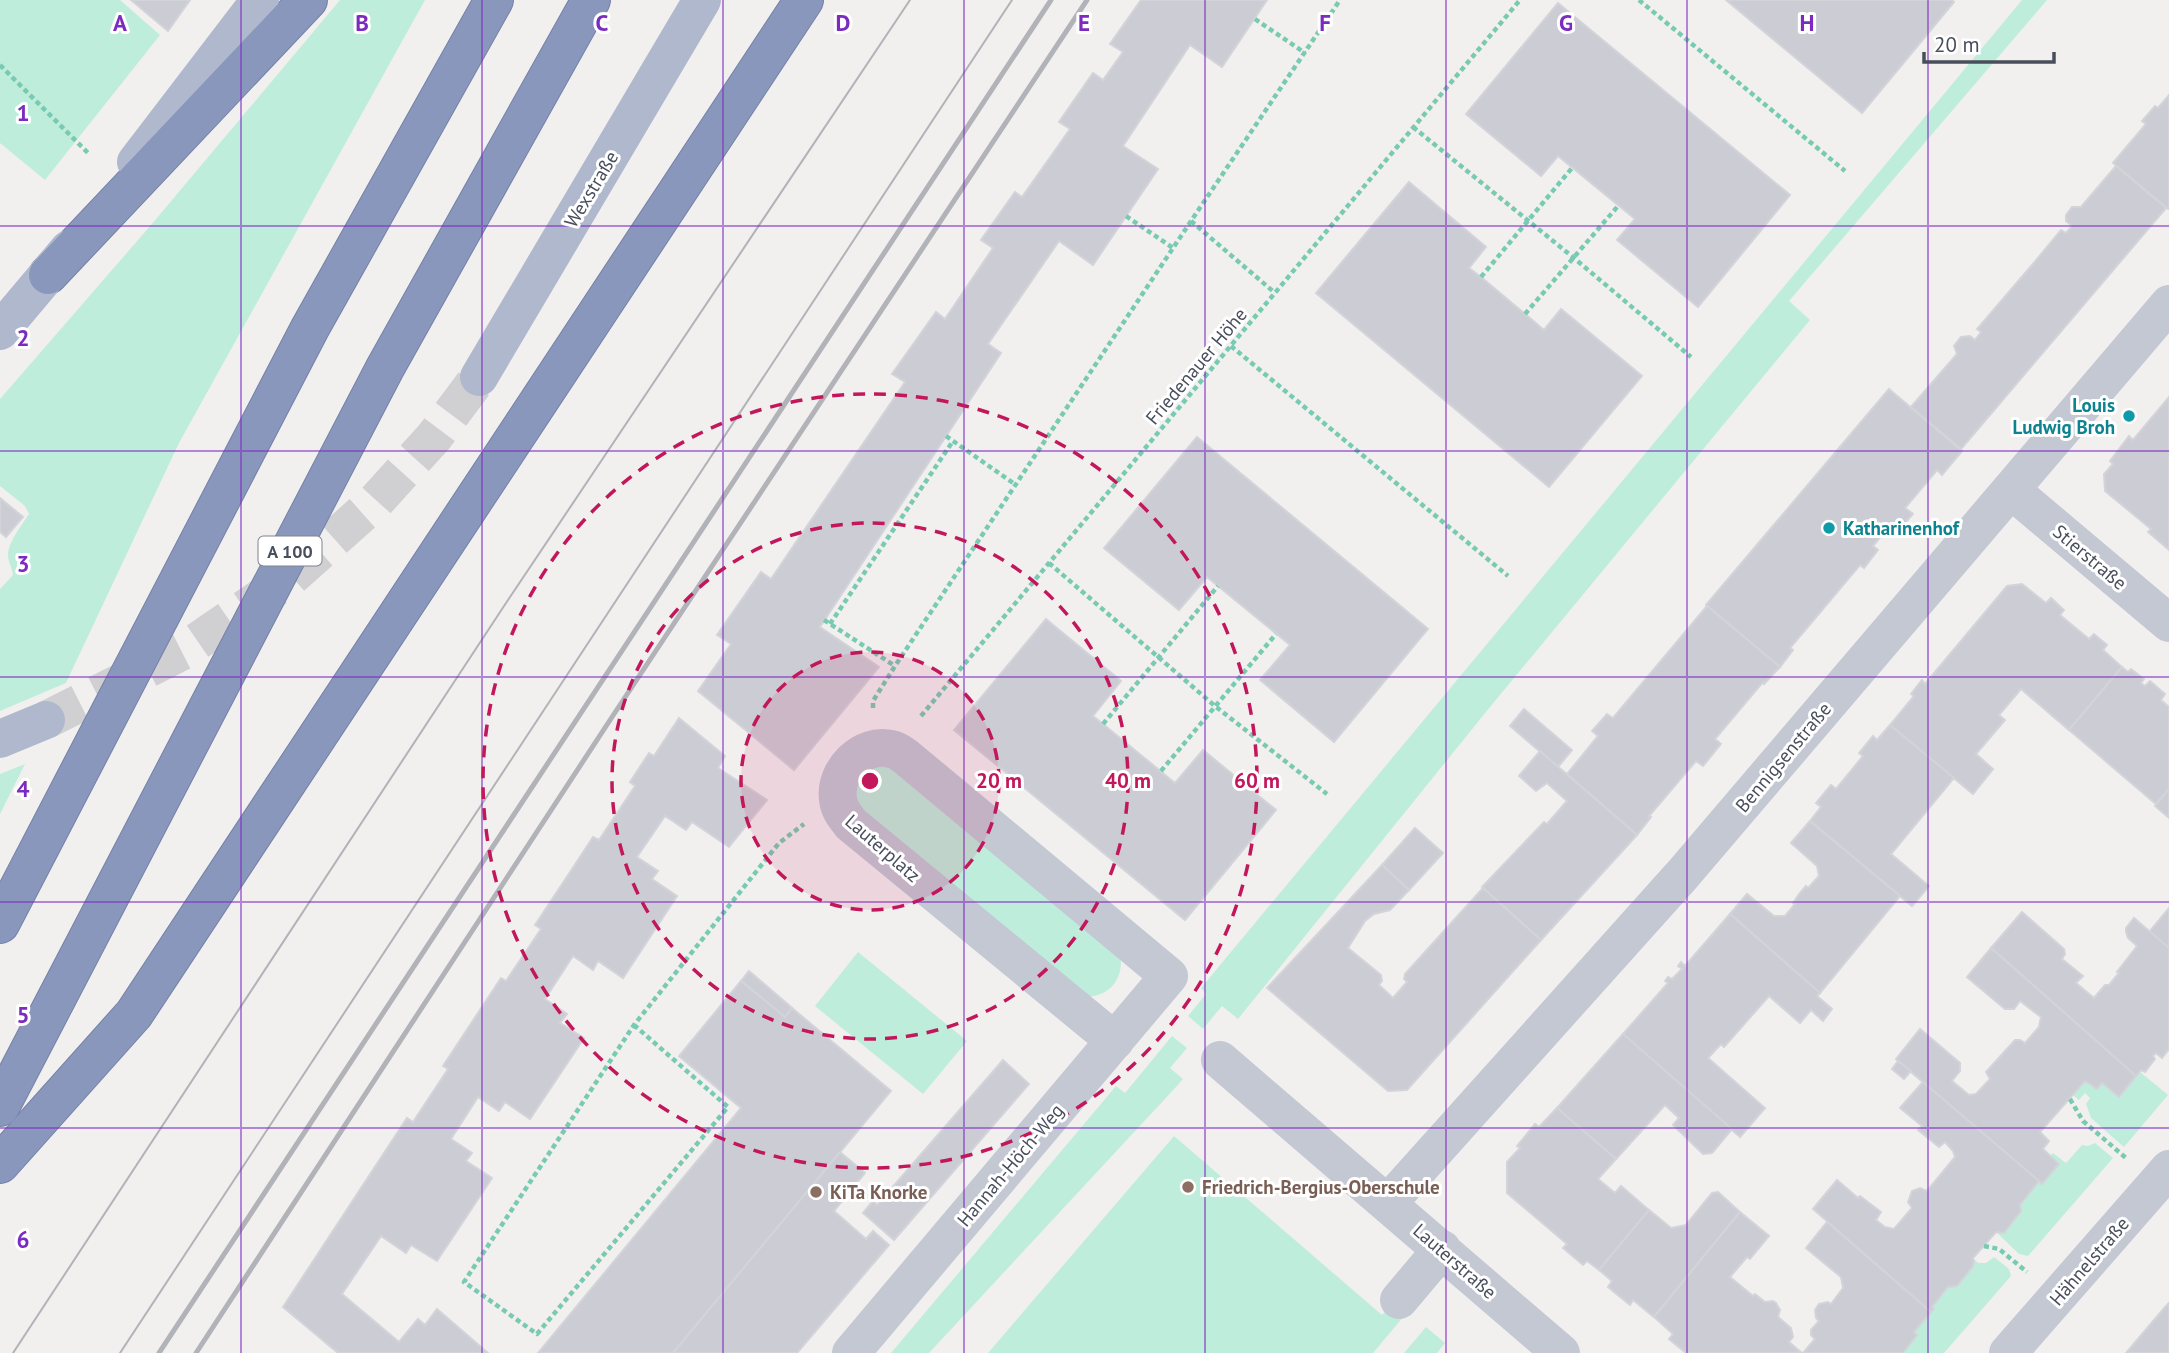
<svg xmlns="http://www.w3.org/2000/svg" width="2169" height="1353" font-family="'PT Sans',sans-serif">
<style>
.green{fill:#bfeddb}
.building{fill:#cccdd4;stroke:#d3d4da;stroke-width:2}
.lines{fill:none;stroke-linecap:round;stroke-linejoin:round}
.major-tunnel{stroke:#d0d0d2;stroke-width:38;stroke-dasharray:38 19;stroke-linecap:butt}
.highway-casing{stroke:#7482a8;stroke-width:40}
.path{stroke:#79cab3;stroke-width:4.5;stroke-dasharray:5 3.5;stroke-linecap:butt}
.minor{stroke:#c3c8d3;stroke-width:38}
.major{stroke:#b0b8cd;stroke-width:38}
.highway{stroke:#8997bc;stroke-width:38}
.tram{stroke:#b1b3b9;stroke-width:2}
.rail{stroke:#b1b3b9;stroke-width:5}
.grid{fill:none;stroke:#7b2cbf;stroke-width:2;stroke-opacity:0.55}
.ring{fill:none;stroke:#c2185b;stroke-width:3.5;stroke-dasharray:12 9}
.culture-dot{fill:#0f9aa8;stroke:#fff;stroke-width:2.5}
.education-dot{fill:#8d6e63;stroke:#fff;stroke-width:2.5}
.labels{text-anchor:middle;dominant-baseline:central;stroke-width:6;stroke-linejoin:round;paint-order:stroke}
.shield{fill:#fff;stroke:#7f838d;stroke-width:2}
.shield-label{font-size:18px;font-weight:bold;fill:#484e5c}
.street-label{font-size:19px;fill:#484e5c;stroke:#fff}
.culture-label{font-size:19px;font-weight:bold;fill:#0d838f;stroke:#fff;text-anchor:end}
.education-label{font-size:19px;font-weight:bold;fill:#785e54;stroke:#fff;text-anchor:start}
.grid-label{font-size:23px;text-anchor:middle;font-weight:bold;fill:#7b2cbf;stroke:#fff;stroke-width:6;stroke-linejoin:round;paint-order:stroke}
.centre{fill:#c2185b;stroke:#fff;stroke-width:3.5}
.ring-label{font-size:21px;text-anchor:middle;font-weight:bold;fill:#c2185b;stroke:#fff;stroke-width:6;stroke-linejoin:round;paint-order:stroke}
</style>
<rect width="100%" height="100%" fill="#f2f0ef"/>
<g class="green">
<polygon points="0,0 120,0 160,35 45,180 0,143"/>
<path d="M340,0H425L179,443L66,683L0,711V589L13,575C12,569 9,563 8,557C7,543 22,525 29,514L25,506L0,486V399L151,225Z"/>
<polygon points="2022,0 2047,0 1789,301 1810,320 1490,707 1238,1019 1222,1006 1203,1029 1188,1016 1206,994 1201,988"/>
<path d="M883,761L1120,953C1125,978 1110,997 1085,997L855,808V781Z"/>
<polygon points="25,764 0,814 0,774"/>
<polygon points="858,952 967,1041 923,1094 815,1006"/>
<polygon points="1172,1036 1187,1048 1170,1068 1183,1079 1176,1087 929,1353 891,1353 1116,1086 1125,1093"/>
<polygon points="2140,1072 2168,1095 2124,1147 2091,1118 2086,1104 2090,1098 2085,1093 2079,1100 2073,1095 2085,1081 2097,1089 2102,1083 2119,1096"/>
<polygon points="1174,1136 1382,1315 1398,1298 1410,1309 1373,1353 988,1353"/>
<polygon points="2095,1143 2113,1158 2028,1256 2019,1254 1996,1232 2004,1233 2021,1211 2020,1205 2039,1181 2042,1183 2059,1164 2050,1156 2053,1153 2066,1163 2082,1145 2088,1146"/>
<polygon points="1994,1257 2009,1269 2011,1276 1944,1353 1903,1353 1917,1335 1914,1332 1933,1309 1932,1307 1948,1287 1957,1285 1973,1266 1973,1258 1978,1263 1986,1263"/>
<polygon points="1426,1327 1445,1343 1437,1353 1404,1353"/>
</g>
<g class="building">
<polygon points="131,0 190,0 168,31"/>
<polygon points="1141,0 1267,0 1222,67 1190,45 1123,146 1158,169 1093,265 1059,241 988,344 1001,353 820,627 879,667 794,770 698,691 731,644 717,635 761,572 771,579 905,382 892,374 936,312 945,319 993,248 981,240 1015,192 1022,197 1070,129 1059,122 1093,73 1103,80 1123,52 1110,44"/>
<polygon points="1726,0 1952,0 1954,2 1862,113"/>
<polygon points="1558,3 1790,195 1698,307 1617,240 1635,219 1558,156 1541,176 1466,114"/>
<polygon points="2169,95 2169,208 2168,209 2113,163 2146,124 2142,121 2155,106 2158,108"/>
<polygon points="2116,166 2166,208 1961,449 1911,407 1957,354 1954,346 1961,337 1970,336 1975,340 1981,332 1977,329 2032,265 2061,230 2066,233 2072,226 2066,221 2066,215 2072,207 2081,207"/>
<polygon points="1409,182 1486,247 1469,268 1481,277 1544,330 1561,309 1642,376 1549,487 1316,293"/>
<polygon points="1889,389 1962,451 1942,475 1937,470 1905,508 1913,514 1897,532 1890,525 1873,546 1878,550 1864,568 1860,565 1790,648 1793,650 1780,667 1706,605"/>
<polygon points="2169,397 2169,550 2148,532 2151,529 2105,491 2104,474 2113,464 2110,461 2129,436 2133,440"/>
<polygon points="1197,437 1428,629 1334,742 1260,680 1290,645 1207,577 1179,610 1104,548"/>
<polygon points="0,498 23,517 6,537 0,532"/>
<polygon points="2022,584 2046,603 2051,598 2064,610 2060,615 2089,639 2094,634 2107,645 2103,650 2122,667 2069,730 2021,689 1999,715 2005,720 1976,754 1993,769 1973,794 1890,725 1914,696 1911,694 1922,680 1925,684 2007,586"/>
<polygon points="1707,606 1780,667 1764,684 1763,682 1715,739 1721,744 1703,766 1696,761 1649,816 1651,817 1637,835 1567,774 1598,736 1592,731 1607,714 1613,718"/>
<polygon points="1046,619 1121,681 1093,716 1103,724 1175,783 1203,750 1276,810 1185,920 954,730"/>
<polygon points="2122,667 2128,672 2131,669 2144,679 2141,683 2145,686 2150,681 2165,694 2161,700 2169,707 2169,789 2156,804 2069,730"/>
<polygon points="1524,709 1572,750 1558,767 1510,726"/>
<polygon points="679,718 725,756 718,768 767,800 729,847 692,822 686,830 665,816 637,857 658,871 652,879 677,896 623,978 598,961 593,970 573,956 545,999 567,1014 560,1023 584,1038 530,1119 505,1102 499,1111 478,1097 451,1139 472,1153 466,1161 492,1178 437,1261 411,1245 406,1253 381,1236 342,1294 399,1342 418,1319 425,1325 437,1309 488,1353 338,1353 283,1307 407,1118 413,1122 448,1069 443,1066 501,978 506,981 541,929 535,925 574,866 593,837 599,840 635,786 630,782 649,753 654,756"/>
<polygon points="1890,725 1954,778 1891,854 1929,886 1912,906 1810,821 1821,807 1816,803 1831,785 1836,789 1863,756 1859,753 1873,736 1877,740"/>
<polygon points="1540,751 1637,835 1541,940 1482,887 1544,822 1547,824 1567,801 1547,783 1536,791 1519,776"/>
<polygon points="2169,789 2169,818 2155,806"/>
<polygon points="1810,821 1900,896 1820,993 1730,914 1747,894 1774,916 1785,916 1795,904 1793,903 1799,894 1806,886 1808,888 1819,876 1817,866 1791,843"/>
<polygon points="1415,828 1443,853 1409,890 1382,865"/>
<polygon points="1382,865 1409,890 1390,910 1374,914 1365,921 1348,948 1381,975 1382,981 1379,985 1393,998 1407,982 1404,979 1405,974 1483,888 1541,940 1407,1090 1388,1091 1267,988"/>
<polygon points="2169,908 2169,948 2149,932"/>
<polygon points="2022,912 2064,949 2065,954 2062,959 2083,976 2076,983 2094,998 2105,985 2109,985 2119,973 2117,972 2137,946 2128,938 2126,932 2126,928 2134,918 2169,948 2169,1049 2162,1058 2156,1053 2153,1056 2155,1059 2145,1072 2141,1070 2136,1076 1991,948"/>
<polygon points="1730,914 1820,993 1817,996 1832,1009 1823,1021 1811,1010 1800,1023 1769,996 1724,1047 1721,1044 1708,1058 1765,1108 1740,1137 1623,1034 1668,983 1665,981 1668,977 1672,979 1682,969 1678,966 1681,962 1685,966"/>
<polygon points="1991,948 2136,1076 2119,1097 2102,1083 2097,1089 2085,1081 2040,1132 2049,1141 2043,1149 2059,1164 2042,1184 1896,1059 1920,1029 1960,1063 1960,1071 1952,1081 1969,1095 1976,1094 1990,1079 1986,1072 2015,1040 2020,1040 2025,1043 2039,1027 2041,1017 2020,1001 2014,1009 2005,1009 1967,977"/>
<polygon points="749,971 792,1008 785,1017 741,981"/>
<polygon points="741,981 785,1017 792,1008 891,1091 673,1353 538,1353 741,1108 679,1056"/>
<polygon points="1623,1034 1732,1129 1712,1153 1703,1154 1673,1125 1679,1118 1665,1105 1616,1159 1557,1108"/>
<polygon points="1003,1060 1029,1084 894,1240 863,1213 873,1201 877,1205"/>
<polygon points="1898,1061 1911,1071 1904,1079 1892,1069"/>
<polygon points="1923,1082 2039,1181 2020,1205 2021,1211 2004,1233 1996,1232 1973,1258 1974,1262 1973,1266 1957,1286 1948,1287 1932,1307 1934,1309 1931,1312 1813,1209 1837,1180 1858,1198 1860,1196 1881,1212 1876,1220 1885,1227 1894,1229 1912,1208 1908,1202 1912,1191 1920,1188 1927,1191 1955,1157 1953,1151 1945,1142 1939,1147 1918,1130 1922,1126 1900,1108"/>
<polygon points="1557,1108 1616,1159 1598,1179 1615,1193 1621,1186 1649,1210 1599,1270 1587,1261 1583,1265 1563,1248 1567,1244 1507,1193 1507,1162 1520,1148 1517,1146 1535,1124 1539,1127"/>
<polygon points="840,1152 865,1173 834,1211 866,1239 873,1231 889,1245 797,1353 673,1353"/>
<polygon points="1718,1192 1740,1212 1654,1317 1633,1300 1630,1305 1608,1287 1612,1281 1599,1270 1649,1210 1671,1228 1686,1225 1712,1193"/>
<polygon points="1740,1212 1769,1236 1750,1259 1747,1257 1730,1277 1753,1296 1755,1294 1765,1302 1773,1301 1776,1303 1780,1310 1778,1317 1791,1328 1793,1337 1789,1342 1802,1353 1686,1353 1669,1339 1673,1334 1654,1317"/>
<polygon points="1827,1222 1931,1312 1914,1332 1917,1335 1903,1353 1803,1353 1815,1339 1811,1335 1811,1330 1819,1321 1816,1318 1815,1310 1819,1304 1828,1302 1831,1304 1843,1288 1841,1277 1806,1248"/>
<polygon points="2169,1303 2169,1353 2126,1353 2165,1307"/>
</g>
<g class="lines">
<polyline class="major-tunnel" points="46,720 183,651 291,577 376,501 434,437 479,377"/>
<g class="highway-casing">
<g id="highway">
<polyline points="48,275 308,0"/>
<polyline points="0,924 310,328 494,0"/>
<polyline points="0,1107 385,368 591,0"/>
<polyline points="0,1164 134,1014 804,0"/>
</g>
</g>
<g class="path">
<polyline points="1639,0 1845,171"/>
<polyline points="1255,19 1305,53"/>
<polyline points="0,65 88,153"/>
<polyline points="1413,127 1574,258 1691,357"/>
<polyline points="1126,216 1173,248"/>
<polyline points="1191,221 1275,293"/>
<polyline points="1481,277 1572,168"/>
<polyline points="1525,314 1618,206"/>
<polyline points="1231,346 1508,576"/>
<polyline points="946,436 1016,485"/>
<polyline points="1049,563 1215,706 1327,794"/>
<polyline points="824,620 895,666"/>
<polyline points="830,624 953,441"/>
<polyline points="873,708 873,701 895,666 1191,221 1340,0"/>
<polyline points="921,716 1520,0"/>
<polyline points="1103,724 1218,586"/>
<polyline points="1161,771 1276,634"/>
<polyline points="634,1025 728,1107 537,1334 464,1282 634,1025 779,843 804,824"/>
<polyline points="2070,1099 2083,1121 2126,1158"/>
<polyline points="1984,1246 1999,1249 2027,1272"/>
</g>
<g class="minor">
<polyline points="2011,490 2169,623"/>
<polyline points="1220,1060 1561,1353"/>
<polyline points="1388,1203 1683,874 2169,304"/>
<polyline points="1399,1300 1442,1249"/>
<path d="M851,1353L1169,976L906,757C902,754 897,750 891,749C863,742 834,771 838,799C839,810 845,816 851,824L1115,1041"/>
<polyline points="2008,1353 2169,1169"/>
</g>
<g class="major">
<polyline points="136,162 260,0"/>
<polyline points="0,331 69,249"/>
<polyline points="479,377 702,0"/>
<polyline points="0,739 46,720"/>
</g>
<use href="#highway" class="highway"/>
<g class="tram">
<polyline points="13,1353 506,603 910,0"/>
<polyline points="120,1353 1012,0"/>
</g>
<g class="rail">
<polyline points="159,1353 1051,0"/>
<polyline points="196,1353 614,714 1087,0"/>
</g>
</g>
<path class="grid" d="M241,0V1353M482,0V1353M723,0V1353M964,0V1353M1205,0V1353M1446,0V1353M1687,0V1353M1928,0V1353M0,226H2169M0,451H2169M0,677H2169M0,902H2169M0,1128H2169"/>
<circle cx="870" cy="781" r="129" fill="#c2185b" fill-opacity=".12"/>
<g class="ring">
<circle cx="870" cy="781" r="129"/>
<circle cx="870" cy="781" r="258"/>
<circle cx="870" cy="781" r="387"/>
</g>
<g class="culture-dot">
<circle cx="2129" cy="416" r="7"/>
<circle cx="1829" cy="528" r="7"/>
</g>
<g class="education-dot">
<circle cx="1188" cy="1187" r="7"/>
<circle cx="816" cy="1192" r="7"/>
</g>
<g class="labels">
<rect class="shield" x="258.5" y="536.5" width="63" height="29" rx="5"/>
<g class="shield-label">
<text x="290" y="551">A 100</text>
</g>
<g class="street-label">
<text transform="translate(591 189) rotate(-59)">Wexstraße</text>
<text transform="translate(1196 366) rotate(-50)">Friedenauer Höhe</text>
<text transform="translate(2090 557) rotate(40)">Stierstraße</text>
<text transform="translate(1783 757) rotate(-50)">Bennigsenstraße</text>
<text transform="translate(883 848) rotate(41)">Lauterplatz</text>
<text transform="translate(1010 1165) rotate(-50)">Hannah-Höch-Weg</text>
<text transform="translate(1455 1261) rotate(41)">Lauterstraße</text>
<text transform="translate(2089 1261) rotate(-49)">Hähnelstraße</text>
</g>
<g class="culture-label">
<text x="2115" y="405">Louis<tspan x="2115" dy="22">Ludwig Broh</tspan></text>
<text x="1843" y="528" text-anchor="start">Katharinenhof</text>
</g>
<g class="education-label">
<text x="1202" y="1187">Friedrich-Bergius-Oberschule</text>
<text x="830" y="1192">KiTa Knorke</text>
</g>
</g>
<g class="grid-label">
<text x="120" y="31">A</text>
<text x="362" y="31">B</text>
<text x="602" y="31">C</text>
<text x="843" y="31">D</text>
<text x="1084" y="31">E</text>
<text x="1325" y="31">F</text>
<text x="1566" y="31">G</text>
<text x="1807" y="31">H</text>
<text x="23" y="121">1</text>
<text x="23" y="346">2</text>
<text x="23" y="572">3</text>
<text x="23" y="797">4</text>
<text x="23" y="1023">5</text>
<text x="23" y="1248">6</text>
</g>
<circle cx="870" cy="781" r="10" class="centre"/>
<g class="ring-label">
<text x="999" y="788">20 m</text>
<text x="1128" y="788">40 m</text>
<text x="1257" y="788">60 m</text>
</g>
<path d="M1924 52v10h130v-10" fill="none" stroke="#484e5c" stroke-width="3.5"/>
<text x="1934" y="52" font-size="21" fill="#484e5c" stroke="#ffffff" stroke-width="5" paint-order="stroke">20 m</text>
</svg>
